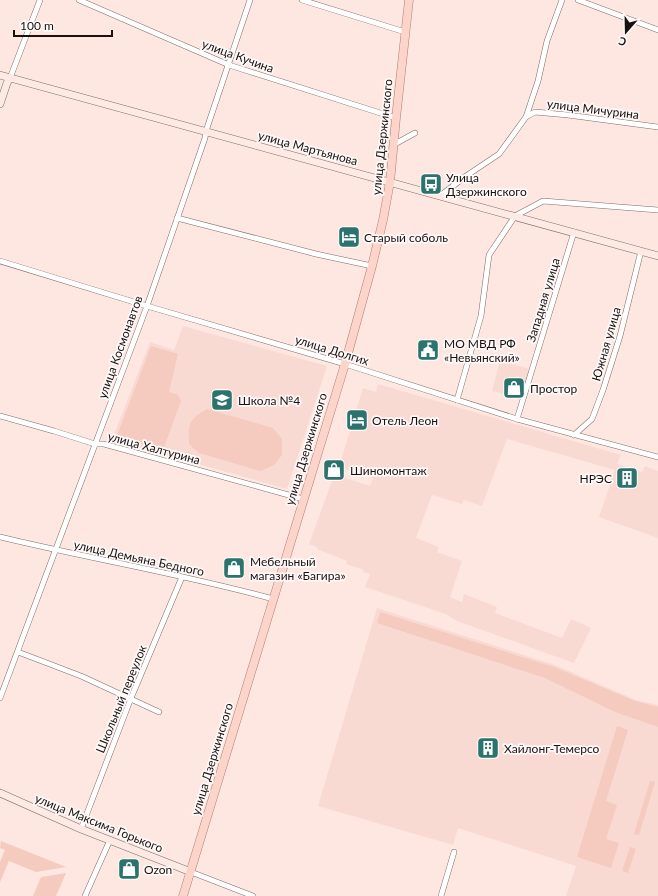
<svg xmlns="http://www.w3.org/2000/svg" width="658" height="896" font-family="Lato,sans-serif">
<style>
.built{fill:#f8dad2}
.green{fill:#f5cabf}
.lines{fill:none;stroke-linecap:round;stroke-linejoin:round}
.street-casing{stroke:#7f6c66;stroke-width:6}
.secondary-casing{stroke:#7f6c66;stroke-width:8}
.primary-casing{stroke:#ac7e72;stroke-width:9}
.street{stroke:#fff;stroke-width:5}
.secondary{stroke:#feeae5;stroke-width:7}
.primary{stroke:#fdd4ca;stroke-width:8}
.labels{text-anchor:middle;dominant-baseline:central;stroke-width:3.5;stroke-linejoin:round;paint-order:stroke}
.street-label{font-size:12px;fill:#18110f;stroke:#fef9f8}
.poi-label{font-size:12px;fill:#18110f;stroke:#fef9f8;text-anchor:start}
</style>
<rect width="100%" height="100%" fill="#fee7e1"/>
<g class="built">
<polygon points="183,326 327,366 287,489 112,440 150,342 174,350"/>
<polygon points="500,361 530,369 521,398 492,391"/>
<polygon points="378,384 621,455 617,464 642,472 645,466 658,471 658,538 599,517 615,470 507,439 482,506 464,500 462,504 432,495 416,538 439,547 437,552 462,561 450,597 462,602 464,594 497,607 495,613 562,638 571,619 591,628 574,663 457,621 446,614 365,587 370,574 363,572 364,570 346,564 347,561 317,549 317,547 309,544 332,481 336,475 370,486 373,478 339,467 363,388 376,392"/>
<polygon points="377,608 555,665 636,700 658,705 658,896 566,896 576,866 458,828 453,845 318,806"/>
</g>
<g class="green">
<polygon points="151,346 178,354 169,392 178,395 181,401 163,450 116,438"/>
<path d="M207,409L273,428L282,439V455L274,465L260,471L199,453L189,444C188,423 189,419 207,409Z"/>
<polygon points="380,612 554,667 635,701 658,707 658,727 615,712 545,678 377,623"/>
<polygon points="617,726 628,730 606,801 617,805 606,839 619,843 611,868 577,857"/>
<polygon points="650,781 655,782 639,835 634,834"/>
<polygon points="1,841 66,867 36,872 9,861 0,882 0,862 5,850 0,848"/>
<polygon points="630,847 636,849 628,873 622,871"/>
<polygon points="66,873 56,896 33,896 41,877"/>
</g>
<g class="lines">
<g class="street-casing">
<g id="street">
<polyline points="79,0 229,65 396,118"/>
<polyline points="302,0 405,32"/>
<polyline points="578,0 658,30"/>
<polyline points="10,78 40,0"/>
<polyline points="526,117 535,112 568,115 658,127"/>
<polyline points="393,145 415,133"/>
<polyline points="440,196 466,176 499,154 526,117 538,81 547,41 562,0"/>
<polyline points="177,218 316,254 372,266"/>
<polyline points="0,261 147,306 345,364 517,419 658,457"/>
<polyline points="457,400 481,316 489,255 515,216 543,201 658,210"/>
<polyline points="0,416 54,431 95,444 104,444 303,499"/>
<polyline points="517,419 574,232"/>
<polyline points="574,435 592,419 603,390 620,336 641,251"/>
<path d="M0,537C91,559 183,574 273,599"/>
<polyline points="18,652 81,676 159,712"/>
<polyline points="0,698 147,306 205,138 206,131 250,0"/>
<polyline points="81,829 131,698 182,577"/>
<polyline points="191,872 253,896"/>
<polyline points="85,896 110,840"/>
<polyline points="441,896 454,852"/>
</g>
</g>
<g class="secondary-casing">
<g id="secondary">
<polyline points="0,75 658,256"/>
<polyline points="0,104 7,83 10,78"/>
<polyline points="0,793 81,829 191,872"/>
</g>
</g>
<g class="primary-casing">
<polyline id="primary" points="183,896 345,364 372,266 383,220 390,182 396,118 409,0"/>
</g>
<use href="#street" class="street"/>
<use href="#secondary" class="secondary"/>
<use href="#primary" class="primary"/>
</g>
<defs>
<g id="bus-square" transform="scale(1.15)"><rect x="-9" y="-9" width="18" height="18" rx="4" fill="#2b736c" stroke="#fef9f8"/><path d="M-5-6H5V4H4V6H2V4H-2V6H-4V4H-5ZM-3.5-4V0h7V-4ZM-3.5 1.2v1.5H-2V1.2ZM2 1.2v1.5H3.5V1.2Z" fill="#fff"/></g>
<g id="hotel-square" transform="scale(1.15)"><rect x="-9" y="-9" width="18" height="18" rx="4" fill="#2b736c" stroke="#fef9f8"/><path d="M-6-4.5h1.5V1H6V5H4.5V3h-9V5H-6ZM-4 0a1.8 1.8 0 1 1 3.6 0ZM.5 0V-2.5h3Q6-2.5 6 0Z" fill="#fff"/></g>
<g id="civic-square" transform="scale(1.15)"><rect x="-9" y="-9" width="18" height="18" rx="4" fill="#2b736c" stroke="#fef9f8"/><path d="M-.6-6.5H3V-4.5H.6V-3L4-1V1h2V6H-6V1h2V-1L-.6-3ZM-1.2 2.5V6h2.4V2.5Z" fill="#fff"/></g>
<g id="shop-square" transform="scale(1.15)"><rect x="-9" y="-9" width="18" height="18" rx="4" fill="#2b736c" stroke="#fef9f8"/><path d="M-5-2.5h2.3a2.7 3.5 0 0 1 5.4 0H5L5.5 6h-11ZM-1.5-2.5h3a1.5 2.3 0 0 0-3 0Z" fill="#fff"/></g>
<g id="school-square" transform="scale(1.15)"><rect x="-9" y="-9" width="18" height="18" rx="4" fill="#2b736c" stroke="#fef9f8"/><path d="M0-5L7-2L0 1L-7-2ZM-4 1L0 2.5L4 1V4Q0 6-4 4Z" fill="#fff"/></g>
<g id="building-square" transform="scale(1.15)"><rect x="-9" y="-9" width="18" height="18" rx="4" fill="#2b736c" stroke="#fef9f8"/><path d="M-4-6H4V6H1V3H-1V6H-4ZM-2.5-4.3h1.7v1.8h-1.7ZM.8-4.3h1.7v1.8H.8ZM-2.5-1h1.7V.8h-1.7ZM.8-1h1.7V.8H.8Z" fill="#fff"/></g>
</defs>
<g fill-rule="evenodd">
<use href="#bus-square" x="431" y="184"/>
<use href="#hotel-square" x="349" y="237"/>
<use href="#civic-square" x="428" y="350"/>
<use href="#shop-square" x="514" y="388"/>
<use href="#school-square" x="222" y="400"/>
<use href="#hotel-square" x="357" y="420"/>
<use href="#shop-square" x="334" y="470"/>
<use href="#building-square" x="627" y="478"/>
<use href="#shop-square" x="234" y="568"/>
<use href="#building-square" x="488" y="748"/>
<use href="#shop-square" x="129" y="869"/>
</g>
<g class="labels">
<g class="street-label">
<text transform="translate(238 56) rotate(20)">улица Кучина</text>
<text transform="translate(593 109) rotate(7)">улица Мичурина</text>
<text transform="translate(382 137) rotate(-84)">улица Дзержинского</text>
<text transform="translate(308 148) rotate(15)">улица Мартьянова</text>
<text transform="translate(543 300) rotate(-73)">Западная улица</text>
<text transform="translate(606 344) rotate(-74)">Южная улица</text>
<text transform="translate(120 347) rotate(-70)">улица Космонавтов</text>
<text transform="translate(332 350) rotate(17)">улица Долгих</text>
<text transform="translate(154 448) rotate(15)">улица Халтурина</text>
<text transform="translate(306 449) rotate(-73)">улица Дзержинского</text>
<text transform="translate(139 558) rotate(12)">улица Демьяна Бедного</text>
<text transform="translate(121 699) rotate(-68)">Школьный переулок</text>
<text transform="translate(212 759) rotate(-73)">улица Дзержинского</text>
<text transform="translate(99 823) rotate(22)">улица Максима Горького</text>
</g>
<g class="poi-label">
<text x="446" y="177">Улица<tspan x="446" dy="14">Дзержинского</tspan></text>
<text x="364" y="237">Старый соболь</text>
<text x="444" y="343">МО МВД РФ<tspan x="444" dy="14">«Невьянский»</tspan></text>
<text x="530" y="388">Простор</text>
<text x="238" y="400">Школа №4</text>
<text x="372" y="420">Отель Леон</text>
<text x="350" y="470">Шиномонтаж</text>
<text x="612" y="478" text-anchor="end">НРЭС</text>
<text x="250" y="561">Мебельный<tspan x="250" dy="14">магазин «Багира»</tspan></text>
<text x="504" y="748">Хайлонг-Темерсо</text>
<text x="144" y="869">Ozon</text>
</g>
</g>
<g transform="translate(626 32) rotate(200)" stroke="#fef9f8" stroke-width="3" paint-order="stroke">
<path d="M0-3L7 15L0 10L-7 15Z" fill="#18110f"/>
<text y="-6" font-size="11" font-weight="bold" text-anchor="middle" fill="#18110f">С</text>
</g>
<path d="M14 30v6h98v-6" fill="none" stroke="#18110f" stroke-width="2"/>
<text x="20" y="30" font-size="12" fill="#18110f" stroke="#fef9f8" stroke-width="3" paint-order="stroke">100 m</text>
</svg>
